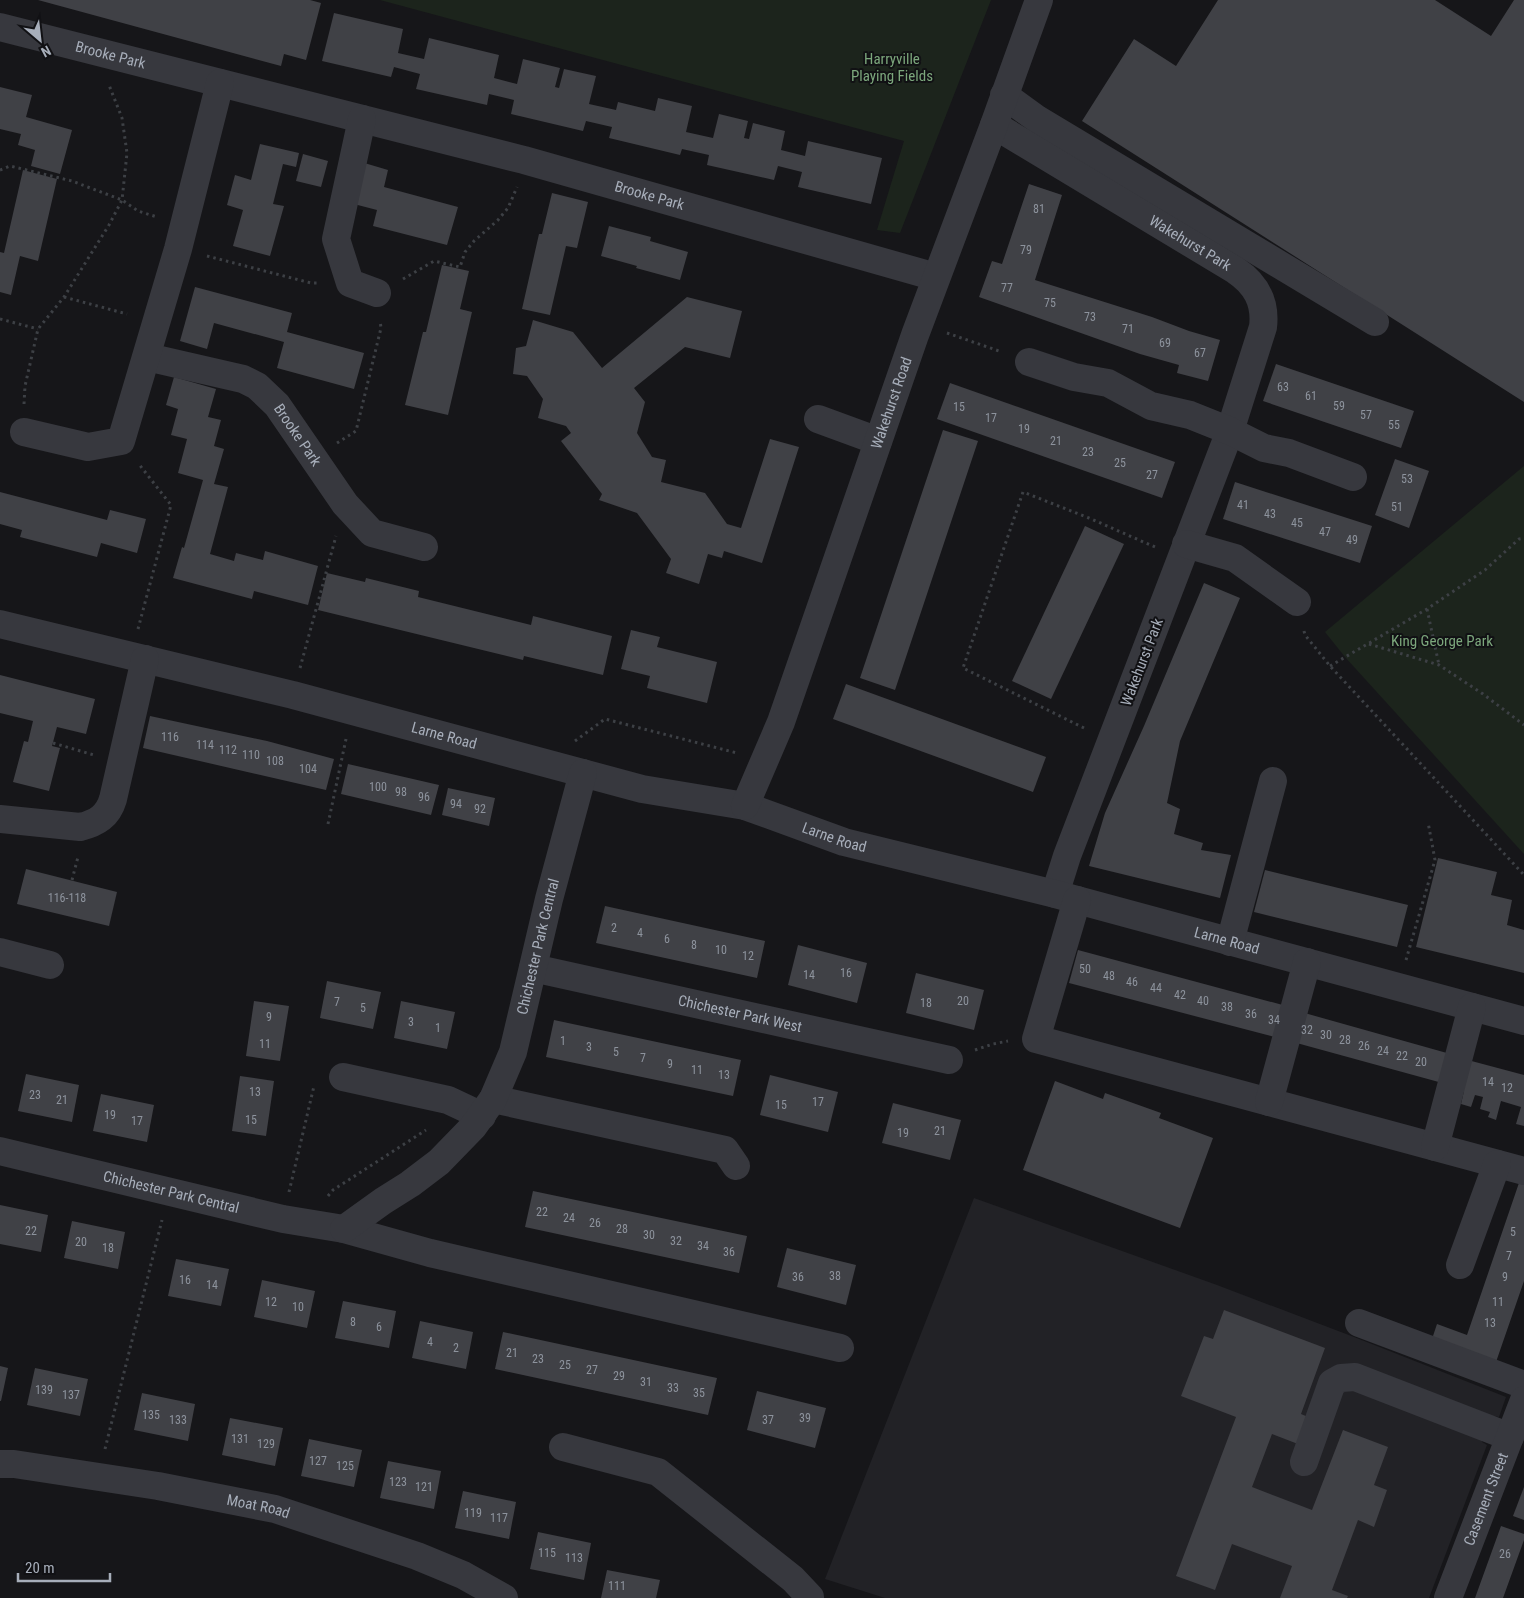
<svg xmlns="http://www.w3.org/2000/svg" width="1524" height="1598" font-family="'Roboto Condensed',sans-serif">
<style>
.built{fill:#222226}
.green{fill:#1c241c}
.building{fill:#404146}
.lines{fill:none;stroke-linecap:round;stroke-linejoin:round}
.path{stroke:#3d4045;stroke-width:3;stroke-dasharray:2.5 4;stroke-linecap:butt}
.minor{stroke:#37383e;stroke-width:28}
.labels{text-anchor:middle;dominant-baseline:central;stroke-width:4;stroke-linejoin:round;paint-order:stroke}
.number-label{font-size:12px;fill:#8d939d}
.street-label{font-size:15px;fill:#a7aeba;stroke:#111114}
.park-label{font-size:15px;fill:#7ca77c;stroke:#111114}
</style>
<rect width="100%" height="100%" fill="#161619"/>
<polygon class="built" points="974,1198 1217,1285 1354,1337 1506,1397 1499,1417 1492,1416 1482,1442 1487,1445 1429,1598 885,1598 825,1579"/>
<g class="green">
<polygon points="380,0 991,0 900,233 877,230 904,141"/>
<polygon points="1524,466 1524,854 1345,657 1325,632"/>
</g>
<g class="building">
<polygon points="38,0 310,0 321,3 306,60 284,54 281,66"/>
<polygon points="1218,0 1435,0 1491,36 1514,0 1524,0 1524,402 1082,121 1134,39 1176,66"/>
<polygon points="334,13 403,29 398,53 424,59 429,38 499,55 494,78 517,84 523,59 560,68 555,87 559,88 564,69 596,76 589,104 616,110 618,102 655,111 658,98 692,106 686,132 713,138 719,114 748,121 744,138 749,139 753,123 785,131 781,150 805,156 808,141 882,158 871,204 798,187 802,172 778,166 774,180 707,165 709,155 682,149 680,155 609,138 612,127 586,121 583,131 511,114 514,100 489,94 487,105 416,89 420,74 394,67 391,77 322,61"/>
<polygon points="0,87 32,95 26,117 72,130 60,174 31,166 35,150 18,145 21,134 0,129"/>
<polygon points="260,144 299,153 296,167 283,164 273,204 284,206 270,256 233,246 243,210 227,205 235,175 251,180"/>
<polygon points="303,154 328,161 321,187 296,181"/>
<polygon points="361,162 388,170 384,187 458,207 447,245 373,226 377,210 350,203"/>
<polygon points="23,170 57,179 38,261 20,256 11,295 0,292 0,252 4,253"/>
<polygon points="1029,184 1062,195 1035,280 1152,317 1189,331 1220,340 1208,381 1177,373 1179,365 1140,354 979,297 992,261 1002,264"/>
<polygon points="552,193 588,202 577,248 566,246 550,315 522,309 539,234 542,234"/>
<polygon points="609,226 651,237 650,241 688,252 680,280 636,268 637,266 601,256"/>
<polygon points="442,265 469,271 460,309 472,312 448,415 405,405 423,332 426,332"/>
<polygon points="195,287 292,313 287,332 364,353 354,389 277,368 284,342 214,323 207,349 180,341"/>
<polygon points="687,297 742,311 730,358 685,347 634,388 645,402 637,433 652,457 666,460 661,482 705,493 727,524 741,528 770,439 799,447 762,563 724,551 722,558 708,554 699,584 666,573 671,559 637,513 599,500 602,494 561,441 571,433 566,426 538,418 543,399 527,376 513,374 516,348 526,346 533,320 573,332 602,368"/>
<polygon points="1276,364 1414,411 1401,448 1263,401"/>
<polygon points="174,377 216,389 208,417 221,420 214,446 224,449 214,484 228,487 210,554 234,561 236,553 263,560 265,551 318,566 308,605 254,591 252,599 173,578 182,547 184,548 203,480 178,473 187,439 171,435 178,409 166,405"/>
<polygon points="950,383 1175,462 1162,498 937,419"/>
<polygon points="943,430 978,441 895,690 860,678"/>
<polygon points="1395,459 1429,471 1409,528 1375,515"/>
<polygon points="1235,482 1372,526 1360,563 1223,519"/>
<polygon points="0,492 107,520 110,510 146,519 137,553 101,543 97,557 20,537 22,530 0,524"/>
<polygon points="1085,526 1124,544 1051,699 1012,681"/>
<polygon points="327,573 365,582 366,578 419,591 418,597 531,625 533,616 612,636 603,675 524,656 523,660 318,610"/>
<polygon points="1204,583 1240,598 1180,741 1167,803 1180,809 1174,834 1203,843 1201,850 1231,855 1220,898 1089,866 1105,813 1144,726"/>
<polygon points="631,630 660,637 657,647 717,662 707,703 647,688 650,676 621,669"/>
<polygon points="0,675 95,699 86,734 57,727 52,746 60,748 49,791 13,782 24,741 28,742 33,721 0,713"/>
<polygon points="846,684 1046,757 1033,792 833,719"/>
<polygon points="150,716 267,741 334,759 326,790 143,748"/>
<polygon points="348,764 439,785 431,815 341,794"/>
<polygon points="448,788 495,798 489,826 442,815"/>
<polygon points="1438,858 1497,872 1491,895 1512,900 1507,925 1524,930 1524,973 1416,947"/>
<polygon points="26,869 117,892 109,926 17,904"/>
<polygon points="1265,870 1408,905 1397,947 1254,912"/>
<polygon points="605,906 765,941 757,978 596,943"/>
<polygon points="798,945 867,963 857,1003 788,985"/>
<polygon points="1078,950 1290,1007 1282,1039 1069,983"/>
<polygon points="916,973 984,990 974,1030 906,1013"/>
<polygon points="327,981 381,992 373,1029 320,1018"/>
<polygon points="254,1001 289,1006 280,1061 246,1056"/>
<polygon points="401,1001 455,1012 447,1049 394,1038"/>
<polygon points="1301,1012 1454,1055 1446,1084 1293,1042"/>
<polygon points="554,1020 741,1060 733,1096 546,1057"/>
<polygon points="1464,1059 1524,1075 1524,1126 1516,1124 1521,1107 1501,1101 1496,1120 1488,1117 1490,1112 1480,1109 1483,1097 1475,1095 1471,1107 1461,1104 1464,1091 1456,1089"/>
<polygon points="26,1074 79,1085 72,1122 18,1111"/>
<polygon points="770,1075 838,1092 828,1132 760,1115"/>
<polygon points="240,1076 274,1081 266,1136 232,1131"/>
<polygon points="1055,1081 1103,1099 1105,1093 1161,1113 1159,1118 1213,1138 1180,1228 1023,1170"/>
<polygon points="101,1094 154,1105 147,1142 93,1131"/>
<polygon points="893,1103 961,1120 950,1160 882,1143"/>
<polygon points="1521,1177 1524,1178 1524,1281 1496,1362 1432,1339 1437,1324 1467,1335"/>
<polygon points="533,1191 747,1236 739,1273 525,1227"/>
<polygon points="0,1205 48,1215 41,1252 0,1244"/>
<polygon points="72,1221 125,1232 118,1269 64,1258"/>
<polygon points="787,1248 856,1265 846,1305 777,1287"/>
<polygon points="176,1259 229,1269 221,1306 168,1296"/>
<polygon points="262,1280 315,1291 307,1328 254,1317"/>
<polygon points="343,1301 396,1311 389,1348 335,1338"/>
<polygon points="1224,1310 1325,1348 1301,1414 1308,1417 1298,1444 1272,1434 1252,1487 1312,1510 1343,1430 1388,1447 1374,1485 1387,1490 1374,1527 1358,1520 1332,1590 1348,1596 1347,1598 1280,1598 1292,1566 1232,1544 1215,1590 1176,1576 1236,1417 1181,1396 1204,1336 1213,1339"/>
<polygon points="420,1321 473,1332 466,1369 412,1358"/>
<polygon points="503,1332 717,1378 708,1415 495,1369"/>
<polygon points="0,1366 8,1368 1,1401 0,1401"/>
<polygon points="35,1368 88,1379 80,1416 27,1405"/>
<polygon points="757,1391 826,1408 815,1448 747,1430"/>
<polygon points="142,1393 195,1404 188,1441 134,1430"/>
<polygon points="230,1418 283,1428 275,1466 222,1455"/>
<polygon points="309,1439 362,1450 354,1487 301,1476"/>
<polygon points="388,1461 441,1471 434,1509 380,1498"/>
<polygon points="1524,1487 1524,1520 1513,1516"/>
<polygon points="463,1491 516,1502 509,1539 455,1528"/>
<polygon points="1501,1526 1524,1534 1524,1540 1520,1551 1503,1598 1475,1598"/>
<polygon points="538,1532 591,1543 584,1580 530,1569"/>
<polygon points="607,1570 660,1580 656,1598 601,1598"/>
</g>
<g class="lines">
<g class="path">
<polyline points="0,170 10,166 72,181 122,200 138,211 157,217"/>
<polyline points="207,256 311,283 319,283"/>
<polyline points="403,279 434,261 460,267 465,252 474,241 498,220 508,208 517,187"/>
<polyline points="64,297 127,314"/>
<polyline points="0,319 38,329"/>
<polyline points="947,333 1002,352"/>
<polyline points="24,404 25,386 38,329 64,297 109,225 122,200 127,153 122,118 109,85"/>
<polyline points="337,443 356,431 381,328 380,320"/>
<polyline points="1427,609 1439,665"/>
<polyline points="138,629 171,505 138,463"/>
<polyline points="1304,631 1305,635 1330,666 1524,875"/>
<polyline points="1369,644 1439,665 1483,694 1524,725"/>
<polyline points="1330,666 1427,609 1485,570 1519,539 1524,538"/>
<polyline points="300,668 336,536"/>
<polyline points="1084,728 963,668 1023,492 1089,518 1155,547"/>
<polyline points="575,741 605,719 737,753"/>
<polyline points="53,743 94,755"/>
<polyline points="328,824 346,739"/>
<polyline points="72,880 78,857"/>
<polyline points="1406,960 1435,860 1428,822"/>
<polyline points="975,1050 993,1044 1008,1041"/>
<polyline points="289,1192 314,1086"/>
<polyline points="328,1196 333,1190 426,1130"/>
<polyline points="105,1449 162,1220"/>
</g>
<g class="minor">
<path id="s1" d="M0,27L524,160L936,277"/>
<polyline points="1004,95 1037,119 1375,322"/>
<polyline points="362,119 336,239 350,283 377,293"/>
<path id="s2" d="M994,125L1235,270C1256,284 1266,302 1263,327L1230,431L1067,856L1055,894"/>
<path id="s3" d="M147,357L243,379L257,386L277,405L345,504L372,533L424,547"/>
<polyline points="1029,362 1074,377 1108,383 1151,406 1190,415 1230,431 1264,448 1289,453 1353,477"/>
<polyline points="818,419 878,441"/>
<polyline points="24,432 88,447 121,441 178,249 220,83"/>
<polyline points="1186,544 1235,558 1297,602"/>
<path id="s4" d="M0,624L293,695L642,789L745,806L844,842L1055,894L1524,1021"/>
<path id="s5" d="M745,806L781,722L915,335L994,125L1039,0"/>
<path d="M0,819L80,827C97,823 108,816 113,799L145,659"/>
<polyline points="1077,900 1036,1039 1524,1171"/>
<polyline points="1230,942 1273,781"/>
<polyline points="0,952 50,965"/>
<path id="s6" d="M533,968L949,1060"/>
<polyline points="343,1077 448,1100 482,1116"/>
<polyline points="493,1099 725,1150 736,1166"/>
<polyline points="1269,1102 1307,962"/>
<polyline points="1435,1147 1472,1007"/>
<path id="s7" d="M0,1151L283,1219L344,1229L430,1253L840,1348"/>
<path id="s8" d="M344,1229L383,1201L410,1184L439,1162L473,1127L493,1099L513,1052L549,899L583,773"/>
<polyline points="1460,1265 1497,1164"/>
<polyline points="1359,1323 1524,1385"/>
<polyline points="563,1447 658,1472 793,1579 810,1597"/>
<polyline points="1304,1462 1332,1383 1341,1378 1355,1377 1510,1437"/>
<path id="s9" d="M0,1464H14L158,1486L275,1509L417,1556L463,1575L504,1598"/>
<path id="s10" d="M1448,1598L1524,1400"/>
</g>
</g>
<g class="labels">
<g class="number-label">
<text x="1039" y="209">81</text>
<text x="1026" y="250">79</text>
<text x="1007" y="288">77</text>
<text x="1050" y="303">75</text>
<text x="1090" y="317">73</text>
<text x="1128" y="329">71</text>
<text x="1165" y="343">69</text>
<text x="1200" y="353">67</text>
<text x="1283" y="387">63</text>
<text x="1311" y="396">61</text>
<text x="1339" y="406">59</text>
<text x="959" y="407">15</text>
<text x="1366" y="415">57</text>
<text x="991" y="418">17</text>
<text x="1394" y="425">55</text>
<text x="1024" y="429">19</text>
<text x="1056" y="441">21</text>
<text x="1088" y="452">23</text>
<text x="1120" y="463">25</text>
<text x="1152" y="475">27</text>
<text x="1407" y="479">53</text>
<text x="1243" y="505">41</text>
<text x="1397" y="507">51</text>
<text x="1270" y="514">43</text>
<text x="1297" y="523">45</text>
<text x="1325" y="532">47</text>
<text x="1352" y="540">49</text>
<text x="170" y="737">116</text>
<text x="205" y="745">114</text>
<text x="228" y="750">112</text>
<text x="251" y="755">110</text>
<text x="275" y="761">108</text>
<text x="308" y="769">104</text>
<text x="378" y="787">100</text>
<text x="401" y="792">98</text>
<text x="424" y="797">96</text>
<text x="456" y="804">94</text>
<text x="480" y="809">92</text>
<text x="67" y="898">116-118</text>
<text x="614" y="928">2</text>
<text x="640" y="933">4</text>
<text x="667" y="939">6</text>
<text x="694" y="945">8</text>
<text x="721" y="950">10</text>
<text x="748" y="956">12</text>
<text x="1085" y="969">50</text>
<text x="846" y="973">16</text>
<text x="809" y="975">14</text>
<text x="1109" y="976">48</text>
<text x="1132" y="982">46</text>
<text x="1156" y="988">44</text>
<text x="1180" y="995">42</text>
<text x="963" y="1001">20</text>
<text x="1203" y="1001">40</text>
<text x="337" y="1002">7</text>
<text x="926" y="1003">18</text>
<text x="1227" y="1007">38</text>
<text x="363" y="1008">5</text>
<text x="1251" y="1014">36</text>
<text x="269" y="1017">9</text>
<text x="1274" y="1020">34</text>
<text x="411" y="1022">3</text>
<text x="438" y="1028">1</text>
<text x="1307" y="1030">32</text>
<text x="1326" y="1035">30</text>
<text x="1345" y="1040">28</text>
<text x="563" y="1041">1</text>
<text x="265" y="1044">11</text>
<text x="1364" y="1046">26</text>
<text x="589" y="1047">3</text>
<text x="1383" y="1051">24</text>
<text x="616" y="1052">5</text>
<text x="1402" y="1056">22</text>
<text x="643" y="1058">7</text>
<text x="1421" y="1062">20</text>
<text x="670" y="1064">9</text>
<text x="697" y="1070">11</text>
<text x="724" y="1075">13</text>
<text x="1488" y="1082">14</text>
<text x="1507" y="1088">12</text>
<text x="255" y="1092">13</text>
<text x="35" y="1095">23</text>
<text x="62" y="1100">21</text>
<text x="818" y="1102">17</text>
<text x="781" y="1105">15</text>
<text x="110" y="1115">19</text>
<text x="251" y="1120">15</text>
<text x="137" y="1121">17</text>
<text x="940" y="1131">21</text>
<text x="903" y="1133">19</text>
<text x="542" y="1212">22</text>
<text x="569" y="1218">24</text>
<text x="595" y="1223">26</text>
<text x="622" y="1229">28</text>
<text x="31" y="1231">22</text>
<text x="1513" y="1232">5</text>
<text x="649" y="1235">30</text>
<text x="676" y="1241">32</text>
<text x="81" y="1242">20</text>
<text x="703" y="1246">34</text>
<text x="108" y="1248">18</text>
<text x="729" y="1252">36</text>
<text x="1509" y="1256">7</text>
<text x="835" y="1276">38</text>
<text x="798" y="1277">36</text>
<text x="1505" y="1277">9</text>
<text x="185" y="1280">16</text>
<text x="212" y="1285">14</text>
<text x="271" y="1302">12</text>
<text x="1498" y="1302">11</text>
<text x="298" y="1307">10</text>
<text x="353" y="1322">8</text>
<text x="1490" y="1323">13</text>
<text x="379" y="1327">6</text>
<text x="430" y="1342">4</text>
<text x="456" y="1348">2</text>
<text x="512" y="1353">21</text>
<text x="538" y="1359">23</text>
<text x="565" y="1365">25</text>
<text x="592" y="1370">27</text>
<text x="619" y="1376">29</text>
<text x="646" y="1382">31</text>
<text x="673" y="1388">33</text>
<text x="44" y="1390">139</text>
<text x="699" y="1393">35</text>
<text x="71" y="1395">137</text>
<text x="151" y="1415">135</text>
<text x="805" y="1418">39</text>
<text x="178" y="1420">133</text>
<text x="768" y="1420">37</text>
<text x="240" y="1439">131</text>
<text x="266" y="1444">129</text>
<text x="318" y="1461">127</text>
<text x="345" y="1466">125</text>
<text x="398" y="1482">123</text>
<text x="424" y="1487">121</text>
<text x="473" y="1513">119</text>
<text x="499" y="1518">117</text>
<text x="547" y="1553">115</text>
<text x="1505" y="1554">26</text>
<text x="574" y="1558">113</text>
<text x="617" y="1586">111</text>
</g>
<g class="street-label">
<text stroke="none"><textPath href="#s1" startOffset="114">Brooke Park</textPath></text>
<text stroke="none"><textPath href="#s1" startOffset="671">Brooke Park</textPath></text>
<text stroke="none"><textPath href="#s2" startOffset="229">Wakehurst Park</textPath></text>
<text stroke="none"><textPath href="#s5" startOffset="429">Wakehurst Road</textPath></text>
<text stroke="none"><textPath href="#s3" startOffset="178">Brooke Park</textPath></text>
<text transform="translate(1142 662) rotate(-69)">Wakehurst Park</text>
<text stroke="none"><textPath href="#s4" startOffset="458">Larne Road</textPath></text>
<text stroke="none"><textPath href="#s4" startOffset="862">Larne Road</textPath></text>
<text stroke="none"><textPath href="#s4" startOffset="1268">Larne Road</textPath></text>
<text stroke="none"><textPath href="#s8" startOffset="359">Chichester Park Central</textPath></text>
<text stroke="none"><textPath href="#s6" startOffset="212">Chichester Park West</textPath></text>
<text stroke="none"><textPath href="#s7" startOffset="176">Chichester Park Central</textPath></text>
<text stroke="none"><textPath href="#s10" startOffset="106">Casement Street</textPath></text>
<text stroke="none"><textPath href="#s9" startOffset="262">Moat Road</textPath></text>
</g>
<g class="park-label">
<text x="892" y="59">Harryville<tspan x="892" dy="17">Playing Fields</tspan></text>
<text x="1442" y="641">King George Park</text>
</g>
</g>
<g transform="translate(40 40) rotate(152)" stroke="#111114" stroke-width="4" paint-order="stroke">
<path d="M0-4L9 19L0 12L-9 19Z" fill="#a7aeba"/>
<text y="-8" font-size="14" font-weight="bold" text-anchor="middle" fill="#a7aeba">N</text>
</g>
<path d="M18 1573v8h92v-8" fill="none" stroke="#a7aeba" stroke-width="2.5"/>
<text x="25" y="1573" font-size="15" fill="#a7aeba" stroke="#111114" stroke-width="4" paint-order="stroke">20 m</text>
</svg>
